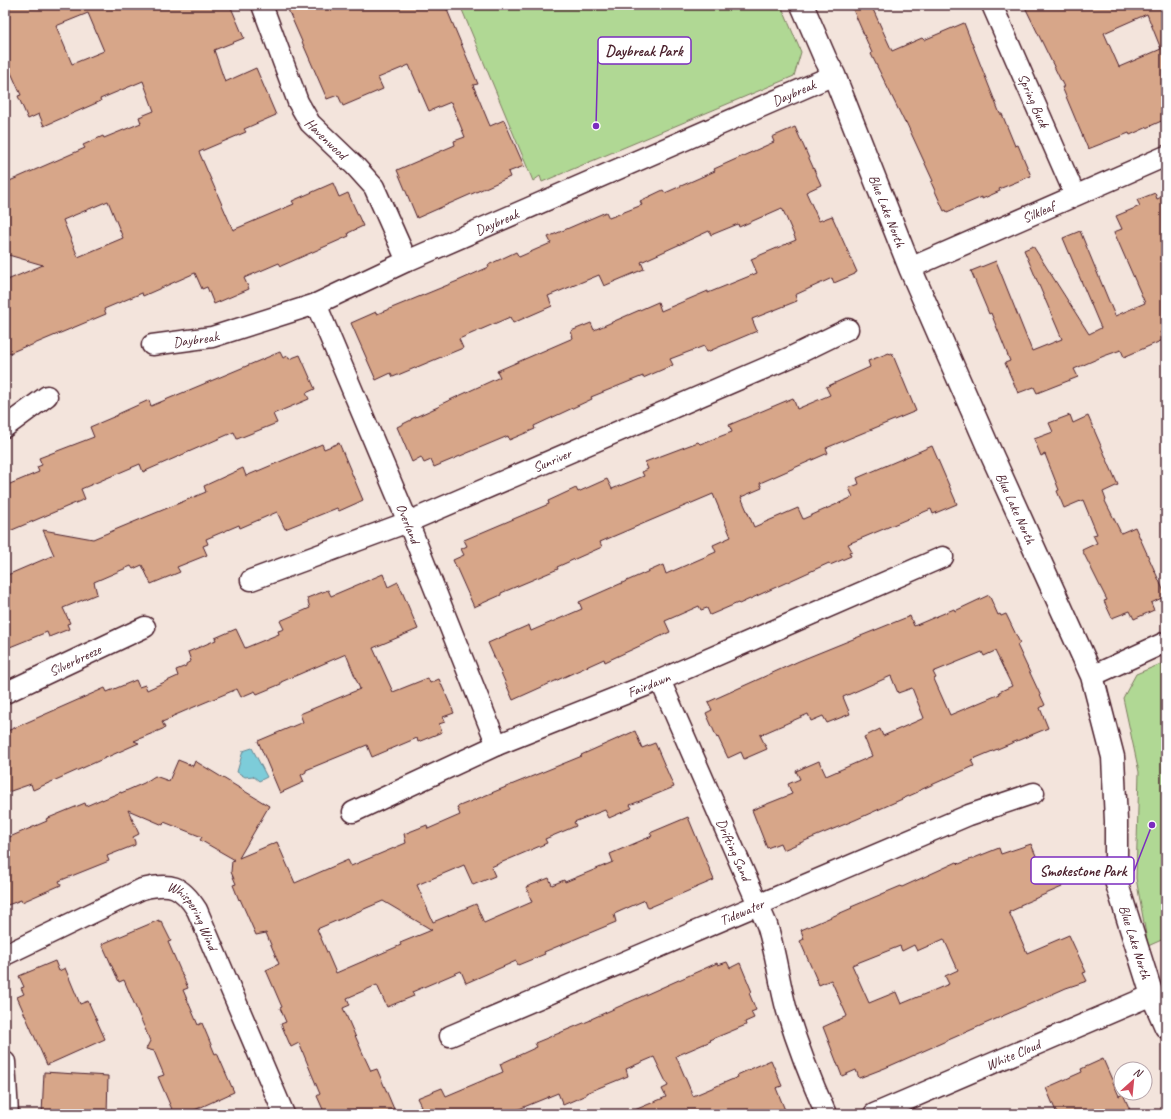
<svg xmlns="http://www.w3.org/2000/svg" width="1171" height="1119" font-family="Caveat,sans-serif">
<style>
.green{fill:#b0d894;stroke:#7d7c60}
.water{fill:#7dccd9;stroke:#698793}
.building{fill:#d7a689;stroke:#4a1f2b;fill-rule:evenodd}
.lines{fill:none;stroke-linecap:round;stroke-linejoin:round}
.street-casing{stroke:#4a1f2b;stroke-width:23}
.secondary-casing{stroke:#4a1f2b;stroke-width:25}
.street{stroke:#fff;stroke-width:20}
.secondary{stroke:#fff;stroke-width:22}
.labels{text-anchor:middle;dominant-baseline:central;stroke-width:3;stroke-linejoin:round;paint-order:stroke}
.street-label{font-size:14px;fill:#4a1f2b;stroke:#fff}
.leader{fill:none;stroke:#7b2cbf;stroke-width:1.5}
.callout-dot{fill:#7b2cbf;stroke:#fff;stroke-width:1.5}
.callout{fill:#fff;stroke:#7b2cbf;stroke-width:1.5}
.callout-label{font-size:15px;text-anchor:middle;font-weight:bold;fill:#4a1f2b}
</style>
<rect width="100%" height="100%" fill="#f3e4dc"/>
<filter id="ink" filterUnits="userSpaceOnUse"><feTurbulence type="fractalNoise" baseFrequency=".025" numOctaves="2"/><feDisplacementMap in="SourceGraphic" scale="8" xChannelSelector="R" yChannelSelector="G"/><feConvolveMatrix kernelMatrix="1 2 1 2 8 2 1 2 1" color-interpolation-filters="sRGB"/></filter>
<g filter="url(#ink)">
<g class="green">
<polygon points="460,5 781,5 801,52 794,76 542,182 540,176 533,181"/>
<polygon points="1166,662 1166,938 1148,946 1136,878 1139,772 1123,698 1136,674"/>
</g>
<polygon class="water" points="252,748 267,777 259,781 253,776 245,777 237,772 243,751"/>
<g class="building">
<path d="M5,5H230L244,38L214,50L225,82L256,68L276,115L244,129L246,132L199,152L233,230L294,204L292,201L333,183L339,197L348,193L363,226L348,233L349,236L281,266L279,263L244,278L249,289L214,304L207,287L202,289L195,273L143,296L142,293L104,309L106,314L27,347L26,346L5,355V281L43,265L5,254V183L85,148L83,145L103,136L104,138L141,123L139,117L154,111L143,81L100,99L101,101L44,126L39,114L28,119L18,96L21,95L5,59ZM88,13L104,51L72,64L56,26ZM108,201L123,238L78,257L63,220Z"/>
<polygon points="286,5 445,5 478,84 473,85 490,126 504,120 524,166 508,172 510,177 417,218 397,170 455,145 454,141 465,137 451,102 429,111 409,65 378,78 383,89 343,106 338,95 327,99"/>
<polygon points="851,5 871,5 892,51 922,38 924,40 964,23 1000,114 1002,114 1015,146 1018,145 1031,176 999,189 1000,191 982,199 982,197 947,212 946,210 944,211 931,182 933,181 906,122 905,123 871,54 872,53"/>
<path d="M1024,5H1166V119L1130,135L1129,133L1088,149L1062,87H1064ZM1147,14L1161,49L1119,67L1104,33Z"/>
<polygon points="795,127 821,185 806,192 819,221 832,216 857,272 855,273 855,274 834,283 832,278 795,295 797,301 752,319 757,331 707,352 704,346 670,359 673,365 643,378 643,376 591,397 592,399 534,426 535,429 509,440 508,436 434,467 431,460 424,463 421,457 412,462 397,427 411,420 411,419 440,406 439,405 500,377 497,371 573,338 571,331 591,323 594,330 658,302 661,311 708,291 708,293 757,273 751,259 796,240 782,208 739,227 738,224 711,235 709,231 641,262 644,269 604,286 599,275 548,296 552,306 513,323 510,317 459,339 463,348 393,377 391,373 376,380 351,323 376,312 377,314 460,280 489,267 488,265 516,252 519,257 551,243 548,237 606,212 609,218 642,205 640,201 663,190 665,193 715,171 714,169 774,142 772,137"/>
<polygon points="1155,193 1157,199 1166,195 1166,329 1160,332 1163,340 1124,357 1121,350 1104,356 1074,369 1078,377 1037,393 1034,387 1018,393 1005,363 1010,361 991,313 989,314 971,271 996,261 1032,351 1062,339 1024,250 1033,246 1089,334 1101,328 1063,238 1080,231 1115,316 1145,303 1114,232 1122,229 1116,216 1140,206 1137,200"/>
<polygon points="280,352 283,358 288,356 289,359 300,355 315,389 306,393 309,399 273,414 277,423 237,439 234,432 143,472 140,464 81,489 85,499 5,533 5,486 39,472 37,467 42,465 39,458 94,437 90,427 118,415 118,414 149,400 151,406"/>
<polygon points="889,353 890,354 892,353 916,411 826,448 828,453 760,483 762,488 741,497 754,527 798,508 803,519 853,497 849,488 859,484 857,478 932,446 957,504 933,514 931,509 848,544 852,551 849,552 851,556 830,565 829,563 739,604 738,603 710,615 707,608 701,610 699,606 665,621 670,632 605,662 604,659 513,700 488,643 529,625 531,631 582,609 579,602 663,565 666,574 716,552 713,545 731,537 713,494 600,542 602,547 557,567 558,569 501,593 501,595 474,607 453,560 464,555 461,549 467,546 464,540 549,504 548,501 576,488 578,492 607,479 612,489 644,476 642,472 648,469 645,462 698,442 700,444 732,432 729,425 793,398 797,409 830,395 826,387 870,367 868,361"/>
<polygon points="1070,415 1073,423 1088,416 1118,485 1103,492 1106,500 1105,501 1121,533 1135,527 1166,596 1151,603 1154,610 1134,619 1130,611 1112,618 1104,601 1107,600 1082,550 1097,543 1093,535 1097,534 1083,500 1064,508 1057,491 1059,490 1045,454 1041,456 1034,439 1053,432 1049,423"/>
<polygon points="339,443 363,500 357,503 339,511 337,508 285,529 277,512 240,528 239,525 206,539 208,544 203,546 207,555 177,567 180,572 151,584 142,565 133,569 131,566 94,582 97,594 63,608 70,623 67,624 69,629 49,637 47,632 5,649 5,576 54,555 43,530 93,539 206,492 204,486 243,468 246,476 322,444 324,449"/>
<polygon points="383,574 388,587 398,582 418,629 373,648 393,692 428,678 430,683 439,679 454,713 443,717 445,722 439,724 442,732 418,742 417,738 372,757 367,745 306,770 306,772 301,775 304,782 280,793 258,741 303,722 300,714 360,689 346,654 281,682 281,684 257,694 255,691 241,697 237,689 201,704 171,717 172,718 162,722 165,728 134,741 139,743 33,790 31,784 5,793 5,732 105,688 107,692 136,680 139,687 145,685 147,690 178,676 176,670 186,666 186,664 191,661 188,652 216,640 215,638 236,629 245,648 279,634 278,631 284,629 280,621 310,608 307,598 328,590 331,596"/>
<path d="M989,595L998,615L1000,614L1001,616L1006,614L1020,643L1017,645L1045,705L1040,708L1048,728L971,760L974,766L918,791V792L855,820L783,850L780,843L767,848L752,810L792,794L788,784L800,779L796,771L819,761L826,776L872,756L864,737L880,729L883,736L924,718L912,688L898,693L891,676L843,697L850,714L827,723L823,716L811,721L808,714L760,735L767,749L744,759L741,752L728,758L718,737L717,738L706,713L712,710L708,702L799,661L910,616L914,626L954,609L955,611ZM995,651L1012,686L999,692L1000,694L950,715L934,679L936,678L933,672L982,652L984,656Z"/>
<path d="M635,731L642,748L655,743L674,787L630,805L632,808L609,818L605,810L574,822L576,826L545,839L547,843L491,867L495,876L473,885L464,865L417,885L433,922L476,904L484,923L532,902L526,887L549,878L552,885L564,880L565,882L613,862L610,854L652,836L650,833L688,817L714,880L648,908L645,900L614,914L616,922L544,952L545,954L518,965L516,961L466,983L461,971L412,992L414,996L387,1007L377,985L347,998L350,1005L343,1008L364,1056L371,1071L377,1069L394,1109L382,1114H325L317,1096L320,1094L299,1043L291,1047L281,1024L286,1022L280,1008L282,1007L266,970L279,964L266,933L256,935L240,899L239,900L233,885L236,884L231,872L232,861L235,860L200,840L202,837L164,822L163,825L128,810L139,834L133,837L135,842V845L107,856L109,861L59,881L61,885L22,902L21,900L5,906V839L47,821L46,819L85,803L86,806L102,799V800L121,792V793L144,783L155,776L169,781L178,760L193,766L195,761L269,806L239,858L277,842L295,883L348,860L351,866L406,843L404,834L427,825L428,829L460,815L457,807L582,756L581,755ZM383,901L432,930L400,943L401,945L336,973L317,929Z"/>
<path d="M1031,844L1040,865L1051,861L1062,887L1020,905V907L1009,912L1027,953L1069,935L1086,972L1083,973L1087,981L1066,988L885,1068L859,1078L856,1070L842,1076L823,1027L847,1016L831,980L819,985L800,941L804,939L801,930L852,908L851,907L901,886L902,887L957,862L959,864L999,848L1001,854ZM944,939L958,970L945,976L949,984L901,1004L896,992L869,1003L852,965L900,946L902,951L914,945L917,951Z"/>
<polygon points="159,920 159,922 161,921 171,941 168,942 188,988 183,990 198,1025 202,1023 215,1054 217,1053 234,1092 186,1114 174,1114 158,1077 164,1075 154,1051 146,1049 150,1041 146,1031 124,980 119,982 102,944"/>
<polygon points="55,961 59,971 65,968 80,1004 88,1001 105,1039 47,1065 17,997 24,994 21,988 24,987 19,976"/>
<polygon points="727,962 730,968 740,963 752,992 749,993 756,1010 751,1012 754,1018 745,1022 746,1025 710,1040 711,1041 676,1056 693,1096 738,1077 737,1075 771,1060 782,1086 776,1088 785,1110 776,1114 625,1114 666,1097 662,1089 668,1086 654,1057 626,1069 628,1076 586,1093 586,1095 563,1105 558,1093 507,1114 403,1114 421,1106 417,1098 442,1088 446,1096 503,1072 500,1064 537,1047 535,1043 591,1020 591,1019 717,963 718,965"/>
<polygon points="1103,1059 1119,1096 1123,1094 1130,1110 1126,1112 1127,1114 1057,1114 1046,1088 1082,1072 1081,1069"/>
<polygon points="44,1072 108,1076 107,1114 42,1114"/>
</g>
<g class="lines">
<g class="street-casing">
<g id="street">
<path id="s1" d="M262,5L298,102L310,123L355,166L374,187L407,261"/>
<path id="s2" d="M992,5L1075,195"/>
<path id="s3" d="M910,268L1166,156"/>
<path id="s4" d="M316,304L408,522L497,745"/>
<path id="s5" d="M152,345L212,337L316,304L407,261L834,75"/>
<polyline points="5,427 47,396"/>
<path id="s6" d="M251,580L408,522L791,357L848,329"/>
<polyline points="1092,676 1166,642"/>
<path id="s7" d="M660,680L767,925C776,953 779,983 787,1011C798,1047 811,1080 826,1114"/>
<path id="s8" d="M5,693L145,627"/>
<path id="s9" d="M353,812L497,745L660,680L943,557"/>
<path id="s10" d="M5,955L142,889C171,882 181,885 197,910L284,1114"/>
<path id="s11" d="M450,1036L969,815L1034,793"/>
<polyline points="5,1062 8,1114"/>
<path id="s12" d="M874,1114L1152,995"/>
</g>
</g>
<g class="secondary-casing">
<g id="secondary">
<path id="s13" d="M802,5L825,58L834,75L910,268L989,449L1092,676L1113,757L1116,821V881L1152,995L1166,1027"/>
</g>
</g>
<use href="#street" class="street"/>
<use href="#secondary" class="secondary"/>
</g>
</g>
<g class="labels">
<g class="street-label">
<text stroke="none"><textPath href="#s5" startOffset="692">Daybreak</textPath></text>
<text stroke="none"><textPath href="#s2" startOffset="104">Spring Buck</textPath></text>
<text stroke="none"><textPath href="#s1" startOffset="150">Havenwood</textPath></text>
<text stroke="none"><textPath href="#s13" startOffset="223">Blue Lake North</textPath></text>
<text stroke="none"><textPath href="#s3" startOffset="140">Silkleaf</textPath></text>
<text stroke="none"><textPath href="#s5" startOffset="368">Daybreak</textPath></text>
<text stroke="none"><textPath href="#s5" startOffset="44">Daybreak</textPath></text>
<text stroke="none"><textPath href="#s6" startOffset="324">Sunriver</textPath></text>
<text stroke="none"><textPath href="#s13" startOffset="547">Blue Lake North</textPath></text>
<text stroke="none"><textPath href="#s4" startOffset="238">Overland</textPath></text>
<text stroke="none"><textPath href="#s8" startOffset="77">Silverbreeze</textPath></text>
<text stroke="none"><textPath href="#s9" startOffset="322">Fairdawn</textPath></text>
<text stroke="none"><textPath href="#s7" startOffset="185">Drifting Sand</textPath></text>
<text stroke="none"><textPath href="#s11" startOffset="317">Tidewater</textPath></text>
<text stroke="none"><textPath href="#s10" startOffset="219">Whispering Wind</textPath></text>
<text stroke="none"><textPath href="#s13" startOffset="1003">Blue Lake North</textPath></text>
<text stroke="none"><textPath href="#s12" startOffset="151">White Cloud</textPath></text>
</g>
</g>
<path class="leader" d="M596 126L598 50M1152 825L1134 871"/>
<g class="callout-dot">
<circle cx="596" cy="126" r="4"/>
<circle cx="1152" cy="825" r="4"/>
</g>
<g class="callout">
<rect x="598" y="37" width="93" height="27" rx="4"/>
<rect x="1031" y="857" width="103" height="27" rx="4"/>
</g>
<g class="callout-label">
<text x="644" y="56">Daybreak Park</text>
<text x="1083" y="876">Smokestone Park</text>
</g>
<rect width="1171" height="1119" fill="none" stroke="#fff" stroke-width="20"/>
<rect x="10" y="10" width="1151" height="1099" fill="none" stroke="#4a1f2b" stroke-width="1.5" filter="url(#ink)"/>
<g transform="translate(1133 1081) rotate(27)"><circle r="19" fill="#ffffff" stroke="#b7a5aa"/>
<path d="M0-3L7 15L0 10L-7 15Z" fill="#d1495b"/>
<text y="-6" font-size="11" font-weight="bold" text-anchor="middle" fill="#4a1f2b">N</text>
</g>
</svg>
